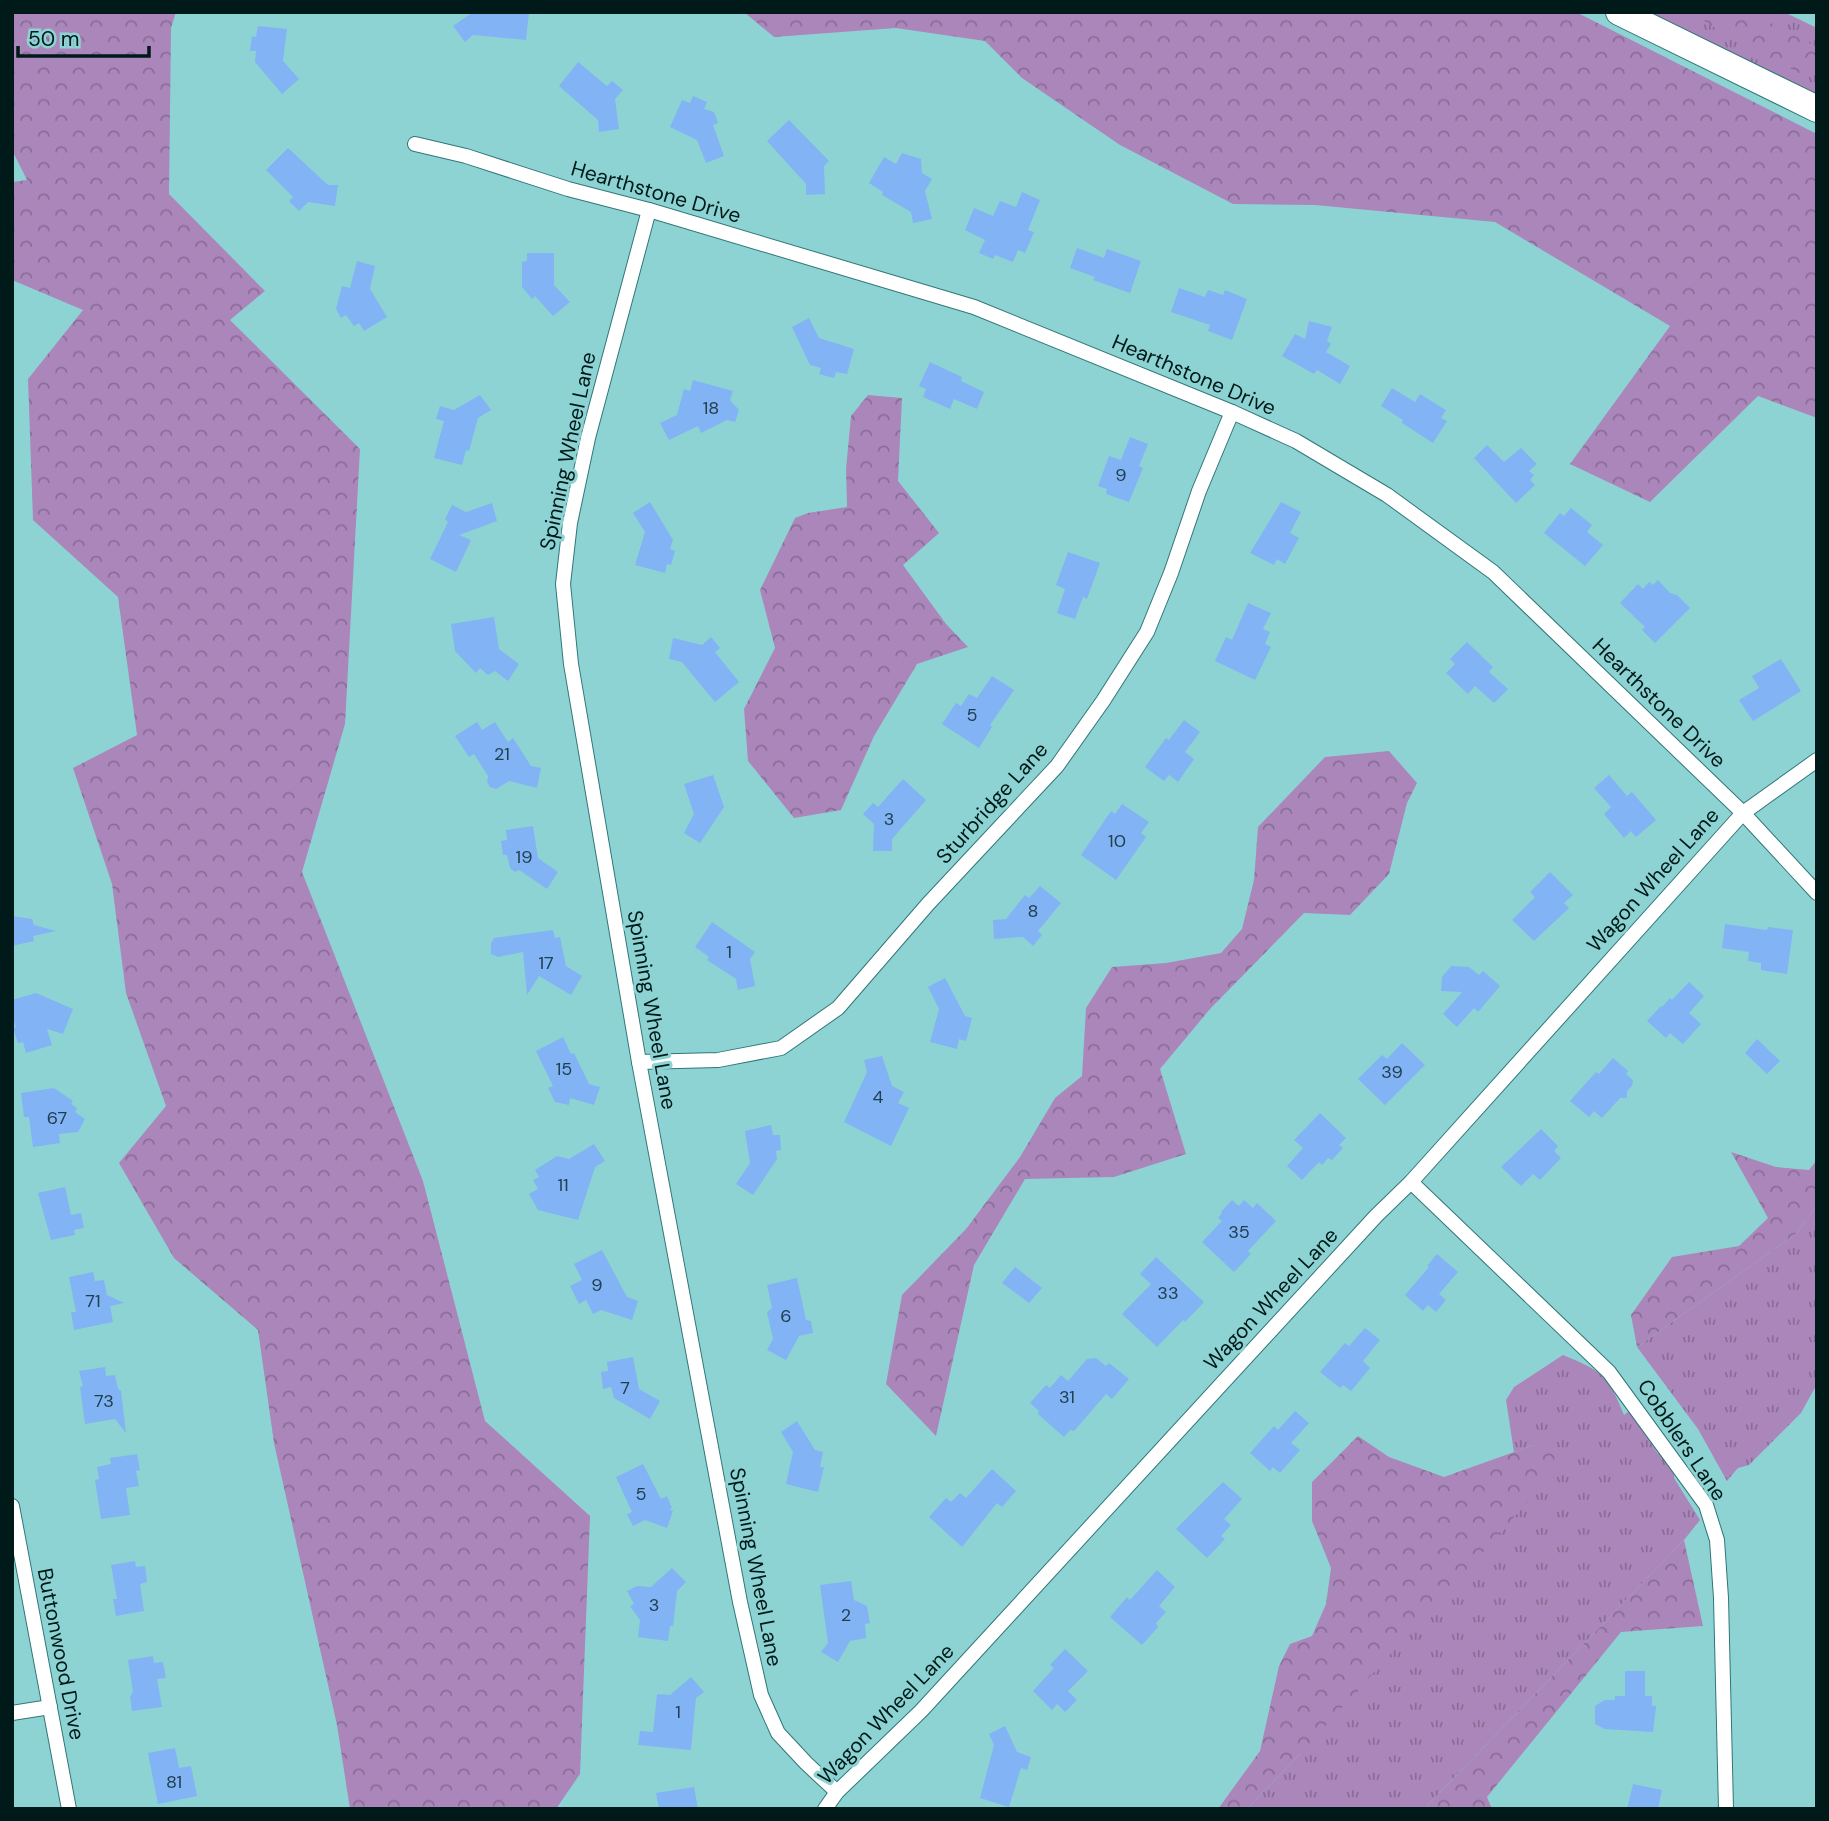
<svg xmlns="http://www.w3.org/2000/svg" width="1829" height="1821" font-family="'DM Sans',sans-serif">
<style>
.grass{fill:url(#grass-tufts)}
.forest{fill:url(#forest-crowns)}
.building{fill:#82b3f4}
.lines{fill:none;stroke-linecap:round;stroke-linejoin:round}
.minor-casing{stroke:#317777;stroke-width:16}
.motorway-casing{stroke:#317777;stroke-width:28}
.minor{stroke:#fff;stroke-width:14}
.motorway{stroke:#fff;stroke-width:26}
.labels{text-anchor:middle;dominant-baseline:central;stroke-width:6;stroke-linejoin:round;paint-order:stroke}
.number-label{font-size:18px;fill:#204050}
.street-label{font-size:21px;fill:#001919;stroke:#8ed3d3}
</style>
<defs>
<pattern id="grass-tufts" width="24" height="20" patternUnits="userSpaceOnUse" patternTransform="scale(1.75)"><rect width="24" height="20" fill="#ab86bb"/><path d="M3 7l-1-3M5 7V3M7 7l1-3M15 17l-1-3M17 17v-4M19 17l1-3" fill="none" stroke="#896d97"/></pattern>
<pattern id="forest-crowns" width="20" height="18" patternUnits="userSpaceOnUse" patternTransform="scale(1.75)"><rect width="20" height="18" fill="#ab86bb"/><path d="M2 6a3 3 0 1 1 6 0M12 15a3 3 0 1 1 6 0" fill="none" stroke="#896d97"/></pattern>
</defs>
<rect width="100%" height="100%" fill="#8ed3d3"/>
<g class="grass">
<polygon points="1634,12 1784,12 1817,28 1817,102"/>
<polygon points="1817,1205 1817,1384 1801,1413 1749,1465 1738,1468 1727,1481 1698,1429 1637,1347 1797,1233"/>
<path d="M1563,1355C1603,1371 1608,1376 1624,1415L1630,1410L1658,1454L1662,1450L1674,1471V1478L1700,1520L1684,1540L1424,1809H1247L1300,1754L1534,1445L1514,1452L1506,1400L1514,1387Z"/>
</g>
<g class="forest">
<polygon points="12,12 176,12 171,28 169,194 265,291 230,320 360,449 345,724 302,872 423,1181 485,1421 590,1516 580,1774 556,1809 350,1809 337,1725 274,1443 258,1330 174,1258 119,1163 166,1106 126,993 112,884 73,768 137,735 118,597 33,520 28,379 83,310 12,280 12,182 27,180 12,150"/>
<polygon points="744,12 1576,12 1817,134 1817,418 1758,396 1650,502 1570,464 1670,326 1495,222 1315,205 1233,204 1120,145 1022,78 985,41 896,28 774,37"/>
<polygon points="1690,12 1750,12 1817,47 1817,72 1801,74 1734,40"/>
<polygon points="868,395 902,398 898,481 939,533 903,565 946,624 968,647 917,664 874,736 841,810 794,818 748,761 744,709 775,648 760,590 795,518 808,513 847,507 846,469 851,416"/>
<polygon points="1389,751 1417,783 1407,803 1389,874 1350,915 1304,913 1210,1009 1160,1069 1186,1154 1114,1177 1025,1179 974,1265 936,1436 886,1384 902,1295 966,1229 1020,1157 1055,1098 1082,1076 1086,1008 1112,967 1166,963 1221,953 1242,929 1254,880 1258,827 1325,757"/>
<polygon points="1731,1152 1776,1167 1809,1170 1817,1160 1817,1205 1797,1233 1637,1347 1631,1315 1672,1257 1739,1246 1768,1218"/>
<polygon points="1358,1436 1389,1457 1444,1477 1534,1445 1556,1449 1552,1475 1300,1754 1247,1809 1218,1809 1260,1751 1279,1666 1290,1644 1312,1636 1326,1604 1331,1568 1312,1521 1312,1482"/>
<polygon points="1684,1540 1703,1626 1621,1632 1487,1797 1492,1809 1424,1809"/>
</g>
<g class="building">
<polygon points="473,12 529,12 526,40 473,35 465,42 453,26"/>
<polygon points="258,26 287,29 283,61 299,79 282,94 255,62 256,51 250,51 252,36 256,37"/>
<polygon points="578,62 607,86 612,81 623,90 615,99 619,129 599,132 598,120 559,86"/>
<polygon points="693,96 707,102 704,109 714,112 718,123 713,125 724,156 706,163 697,140 670,127 682,100 690,103"/>
<polygon points="789,120 829,161 824,166 825,194 806,195 806,184 767,141"/>
<polygon points="288,148 328,185 338,185 335,206 308,202 299,211 289,201 293,197 266,170"/>
<polygon points="902,153 921,159 922,173 932,179 925,191 932,219 913,223 911,212 882,195 883,192 869,183 884,157 896,164"/>
<polygon points="1022,192 1040,200 1028,230 1034,232 1025,253 1018,250 1013,262 995,255 993,259 979,253 985,240 965,230 974,208 993,216 1000,201 1016,207"/>
<polygon points="1077,248 1104,258 1107,249 1141,261 1130,293 1093,280 1095,277 1070,268"/>
<polygon points="527,253 554,253 554,285 570,302 553,316 535,296 532,299 522,287 522,262 527,261"/>
<polygon points="357,261 375,266 370,289 387,317 364,331 359,323 354,326 346,315 341,318 336,309 342,286 350,288"/>
<polygon points="1179,288 1205,297 1208,290 1223,295 1225,290 1247,299 1232,340 1208,331 1210,325 1171,312"/>
<polygon points="809,318 819,338 854,349 847,374 836,372 834,378 819,374 821,368 810,365 792,327"/>
<polygon points="1309,321 1332,327 1327,341 1331,344 1326,352 1350,366 1340,384 1317,370 1314,374 1282,356 1295,334 1305,339"/>
<polygon points="930,362 962,377 961,381 984,392 977,409 954,399 950,409 923,397 926,389 919,386"/>
<polygon points="693,380 733,391 730,400 739,410 735,422 727,420 701,433 698,426 669,440 660,423 677,415 684,389 690,391"/>
<polygon points="1392,388 1415,402 1420,394 1446,410 1441,418 1447,421 1433,443 1402,423 1403,420 1381,406"/>
<polygon points="480,395 491,410 478,418 469,451 466,450 462,465 434,458 444,421 436,419 440,406 454,410"/>
<polygon points="1130,437 1148,444 1139,466 1143,468 1129,502 1106,494 1107,489 1098,486 1109,456 1121,460"/>
<polygon points="1487,445 1504,462 1521,448 1537,464 1529,471 1534,475 1530,480 1535,485 1516,503 1474,458"/>
<polygon points="650,502 673,540 670,549 675,551 671,565 667,564 665,573 635,565 645,532 633,513"/>
<polygon points="1281,502 1301,512 1290,533 1299,538 1285,564 1277,559 1274,565 1250,553"/>
<polygon points="492,503 497,521 459,535 471,540 456,572 430,559 448,522 445,519 452,505 466,512"/>
<polygon points="1571,508 1592,525 1587,532 1603,545 1585,566 1544,533 1560,513 1564,516"/>
<polygon points="1068,552 1100,563 1087,599 1083,597 1075,619 1057,613 1065,589 1056,585"/>
<polygon points="1658,580 1670,593 1677,595 1690,608 1655,643 1642,630 1645,627 1620,603 1638,584 1643,589 1649,582 1653,585"/>
<polygon points="1248,603 1271,613 1263,629 1270,632 1265,644 1271,647 1255,680 1215,661 1226,637 1232,640"/>
<polygon points="494,617 499,649 519,664 508,681 495,671 488,675 480,668 476,673 455,651 451,624"/>
<polygon points="711,637 720,648 715,652 739,682 715,702 682,662 669,659 673,638 702,645"/>
<polygon points="1467,642 1493,667 1489,672 1508,689 1494,703 1475,686 1468,694 1446,673 1455,664 1450,659"/>
<polygon points="1781,659 1801,691 1753,721 1739,700 1759,688 1752,676"/>
<polygon points="992,676 1014,690 990,725 992,727 979,748 942,724 956,703 961,706 969,694 977,698"/>
<polygon points="1184,720 1200,732 1185,752 1194,759 1178,782 1169,775 1164,781 1145,767 1166,738 1169,740"/>
<polygon points="477,722 482,730 495,722 508,742 513,738 531,766 541,768 537,788 509,781 496,789 490,787 487,782 488,776 474,754 469,757 455,736"/>
<polygon points="713,775 724,807 700,843 684,833 694,814 684,784"/>
<polygon points="1609,775 1627,796 1632,792 1656,820 1636,837 1631,831 1624,838 1604,814 1611,807 1594,788"/>
<polygon points="903,779 926,800 892,839 892,851 873,851 874,824 863,814 873,803 878,807"/>
<polygon points="1122,804 1149,822 1141,833 1146,837 1116,880 1081,855 1111,811 1115,814"/>
<polygon points="533,826 538,858 558,872 547,889 519,870 515,872 510,868 507,855 503,855 501,841 507,840 506,830"/>
<polygon points="1550,872 1573,895 1564,903 1569,908 1534,941 1512,920 1535,897 1530,892"/>
<polygon points="1040,886 1061,903 1038,931 1042,935 1033,946 1023,937 994,939 993,920 1006,919 1025,895 1029,898"/>
<polygon points="12,916 32,919 34,925 56,931 33,936 34,941 12,946"/>
<polygon points="712,922 755,952 750,959 755,986 738,990 736,979 707,960 709,957 695,947"/>
<polygon points="1725,924 1767,930 1768,927 1793,930 1787,974 1761,970 1761,963 1748,961 1749,952 1722,948"/>
<polygon points="553,930 555,938 560,937 566,966 582,976 571,995 539,976 527,995 523,952 498,957 491,954 491,943 494,938"/>
<polygon points="1451,966 1469,967 1479,975 1483,971 1500,986 1478,1012 1474,1008 1457,1027 1443,1014 1462,992 1441,991 1442,977"/>
<polygon points="945,978 965,1016 972,1018 966,1041 959,1039 957,1049 930,1042 939,1009 928,987"/>
<polygon points="1689,982 1704,996 1689,1013 1701,1024 1683,1044 1670,1033 1666,1038 1647,1021 1661,1006 1662,1007 1670,998 1672,1000"/>
<polygon points="36,993 73,1009 63,1034 47,1029 52,1045 26,1053 23,1042 18,1043 13,1028 16,1027 12,1016 12,1000"/>
<polygon points="563,1037 571,1054 574,1053 589,1084 600,1087 594,1105 570,1098 569,1105 555,1102 548,1088 553,1086 536,1051"/>
<polygon points="1757,1039 1780,1061 1767,1074 1745,1053"/>
<polygon points="1402,1043 1425,1065 1385,1105 1358,1079 1382,1055 1387,1059"/>
<polygon points="882,1056 892,1086 904,1092 898,1103 909,1108 891,1146 844,1122 867,1072 864,1060"/>
<polygon points="1613,1058 1628,1071 1626,1074 1633,1080 1632,1086 1627,1091 1627,1098 1620,1098 1602,1118 1594,1111 1589,1117 1570,1101 1596,1072 1599,1074"/>
<polygon points="54,1088 73,1101 71,1104 77,1108 75,1112 85,1119 78,1132 59,1134 60,1143 33,1147 29,1117 24,1117 21,1093"/>
<polygon points="1320,1113 1346,1138 1339,1145 1343,1148 1332,1160 1328,1158 1322,1165 1319,1162 1302,1180 1287,1166 1303,1148 1294,1140"/>
<polygon points="771,1125 773,1135 780,1135 781,1150 776,1151 777,1159 753,1195 736,1184 750,1163 745,1131"/>
<polygon points="1541,1129 1558,1146 1554,1151 1561,1158 1540,1180 1533,1174 1521,1186 1501,1167"/>
<polygon points="594,1144 605,1161 595,1167 578,1220 538,1210 529,1194 538,1189 533,1180 539,1177 535,1170 557,1156 569,1159"/>
<polygon points="65,1187 71,1215 81,1213 84,1228 74,1230 75,1235 51,1240 38,1193"/>
<polygon points="1232,1200 1239,1206 1244,1200 1253,1208 1257,1203 1276,1221 1248,1251 1251,1254 1234,1272 1202,1242 1222,1221 1218,1218 1222,1213 1221,1212"/>
<polygon points="602,1250 627,1297 638,1301 632,1320 601,1310 593,1314 586,1300 579,1304 570,1286 582,1280 574,1264"/>
<polygon points="1437,1254 1458,1272 1439,1294 1446,1300 1436,1312 1428,1305 1423,1311 1405,1295 1429,1267 1427,1266"/>
<polygon points="1156,1257 1204,1302 1185,1322 1183,1320 1157,1347 1122,1314 1151,1284 1140,1274"/>
<polygon points="1015,1267 1042,1288 1029,1303 1002,1283"/>
<polygon points="93,1272 95,1281 104,1280 107,1295 124,1303 110,1306 113,1322 74,1330 71,1312 76,1312 69,1277"/>
<polygon points="797,1278 806,1320 811,1321 813,1333 799,1336 786,1360 767,1350 773,1339 767,1312 772,1308 767,1285"/>
<polygon points="1365,1328 1380,1340 1363,1361 1370,1368 1351,1391 1343,1385 1340,1388 1320,1372 1345,1343 1349,1346"/>
<polygon points="633,1357 639,1389 660,1401 650,1419 614,1398 611,1387 603,1389 601,1372 608,1371 607,1362"/>
<polygon points="1096,1358 1106,1366 1109,1363 1129,1379 1112,1399 1106,1394 1074,1431 1070,1430 1064,1437 1038,1414 1039,1411 1030,1403 1046,1385 1050,1388 1061,1375 1068,1381 1087,1359"/>
<polygon points="105,1367 106,1376 115,1375 118,1389 121,1391 126,1433 115,1419 85,1424 80,1387 83,1386 79,1371"/>
<polygon points="1295,1411 1309,1423 1291,1443 1300,1450 1280,1473 1273,1467 1270,1471 1250,1453 1274,1426 1278,1430"/>
<polygon points="797,1421 815,1450 823,1452 820,1467 824,1467 818,1492 786,1484 793,1452 781,1432"/>
<polygon points="137,1454 140,1470 136,1471 139,1486 126,1488 130,1515 101,1519 95,1480 99,1479 97,1467 111,1464 110,1458"/>
<polygon points="643,1464 661,1499 667,1496 672,1508 669,1509 673,1511 667,1528 645,1520 633,1526 627,1514 632,1512 616,1477"/>
<polygon points="992,1469 1016,1491 1002,1507 997,1503 962,1547 929,1517 946,1498 951,1502 960,1493 966,1498"/>
<polygon points="1223,1482 1242,1499 1224,1519 1231,1525 1221,1536 1225,1539 1207,1558 1176,1529"/>
<polygon points="135,1561 136,1567 145,1566 147,1582 140,1584 144,1611 116,1616 113,1599 117,1599 111,1565"/>
<polygon points="672,1568 686,1582 677,1591 673,1626 670,1626 668,1641 638,1637 640,1620 630,1606 634,1604 627,1591 637,1586 651,1587"/>
<polygon points="1157,1570 1175,1587 1159,1606 1166,1612 1156,1623 1158,1627 1142,1645 1110,1617 1127,1597 1130,1600"/>
<polygon points="851,1581 854,1600 867,1606 870,1623 865,1624 866,1638 850,1641 838,1662 821,1652 828,1643 820,1585"/>
<polygon points="1065,1649 1088,1671 1068,1691 1077,1700 1065,1712 1057,1704 1052,1710 1033,1691 1054,1668 1050,1665"/>
<polygon points="153,1656 154,1663 163,1662 166,1678 157,1679 162,1707 132,1711 130,1696 133,1692 128,1660"/>
<polygon points="1625,1671 1645,1671 1645,1696 1652,1696 1652,1706 1656,1706 1653,1732 1605,1729 1595,1724 1595,1706 1605,1700 1615,1700 1615,1696 1625,1696"/>
<polygon points="691,1677 704,1692 696,1698 691,1750 638,1745 640,1731 653,1732 657,1694 670,1695"/>
<polygon points="1005,1726 1017,1752 1031,1757 1027,1770 1021,1768 1009,1807 980,1798 994,1745 989,1734"/>
<polygon points="175,1748 179,1768 191,1766 197,1796 158,1804 148,1753"/>
<polygon points="1633,1784 1662,1790 1658,1809 1627,1809"/>
<polygon points="694,1787 698,1809 659,1809 656,1793"/>
</g>
<g class="lines">
<g class="minor-casing">
<g id="minor">
<polyline points="415,144 466,156 568,189 649,210 974,307 1232,412 1296,441 1387,495 1493,572 1743,813 1817,893"/>
<polyline points="649,210 588,438 570,523 563,584 571,664 639,1062 740,1602 761,1695 778,1733 806,1763 837,1792"/>
<polyline points="639,1062 718,1060 781,1048 838,1008 928,904 1057,766 1103,701 1147,632 1171,573 1199,491 1232,412"/>
<polyline points="1411,1182 1609,1372 1706,1505 1717,1540 1721,1598 1726,1809"/>
<polyline points="12,1506 69,1809"/>
<polyline points="12,1713 50,1707"/>
<polyline points="825,1809 837,1792 921,1711 1376,1216 1411,1182 1743,813 1817,760"/>
</g>
</g>
<g class="motorway-casing">
<polyline id="motorway" points="1619,12 1817,109"/>
</g>
<use href="#minor" class="minor"/>
<use href="#motorway" class="motorway"/>
</g>
<g class="labels">
<g class="number-label">
<text x="711" y="408">18</text>
<text x="1121" y="475">9</text>
<text x="972" y="715">5</text>
<text x="502" y="754">21</text>
<text x="889" y="819">3</text>
<text x="1117" y="841">10</text>
<text x="524" y="857">19</text>
<text x="1033" y="911">8</text>
<text x="729" y="952">1</text>
<text x="546" y="963">17</text>
<text x="564" y="1069">15</text>
<text x="1392" y="1072">39</text>
<text x="878" y="1097">4</text>
<text x="57" y="1118">67</text>
<text x="563" y="1185">11</text>
<text x="1239" y="1232">35</text>
<text x="597" y="1285">9</text>
<text x="1168" y="1293">33</text>
<text x="93" y="1301">71</text>
<text x="786" y="1316">6</text>
<text x="625" y="1388">7</text>
<text x="1067" y="1397">31</text>
<text x="104" y="1401">73</text>
<text x="641" y="1494">5</text>
<text x="654" y="1605">3</text>
<text x="846" y="1615">2</text>
<text x="678" y="1712">1</text>
<text x="174" y="1782">81</text>
</g>
<g class="street-label">
<text transform="translate(656 192) rotate(16)">Hearthstone Drive</text>
<text transform="translate(1194 375) rotate(23)">Hearthstone Drive</text>
<text transform="translate(568 451) rotate(-78)">Spinning Wheel Lane</text>
<text transform="translate(1659 703) rotate(44)">Hearthstone Drive</text>
<text transform="translate(992 803) rotate(-48)">Sturbridge Lane</text>
<text transform="translate(1653 880) rotate(-48)">Wagon Wheel Lane</text>
<text transform="translate(652 1010) rotate(80)">Spinning Wheel Lane</text>
<text transform="translate(1271 1299) rotate(-47)">Wagon Wheel Lane</text>
<text transform="translate(1682 1440) rotate(56)">Cobblers Lane</text>
<text transform="translate(756 1567) rotate(79)">Spinning Wheel Lane</text>
<text transform="translate(61 1654) rotate(79)">Buttonwood Drive</text>
<text transform="translate(886 1714) rotate(-46)">Wagon Wheel Lane</text>
</g>
</g>
<rect width="1829" height="1821" fill="none" stroke="#001919" stroke-width="28"/>
<path d="M18 46v10h131v-10" fill="none" stroke="#001919" stroke-width="3.5"/>
<text x="28" y="46" font-size="21" fill="#001919" stroke="#8ed3d3" stroke-width="5" paint-order="stroke">50 m</text>
</svg>
